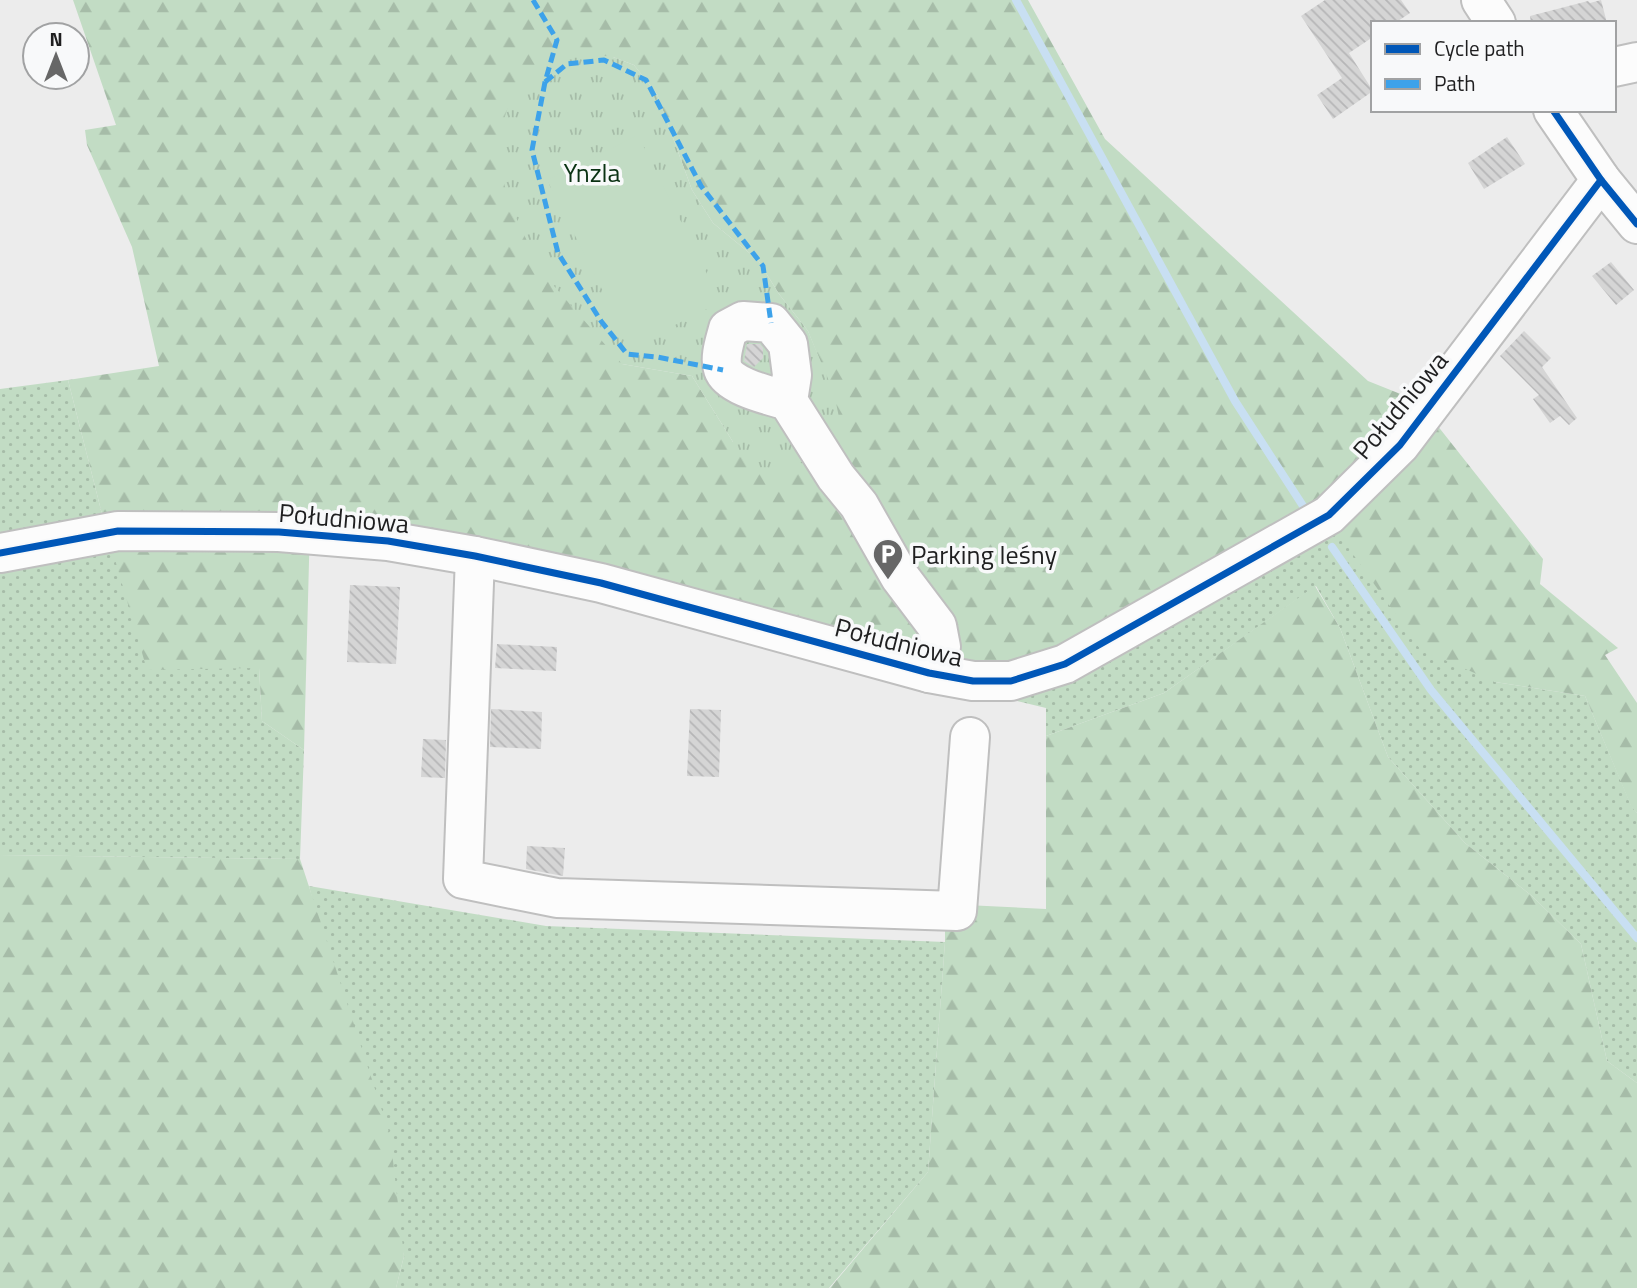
<svg xmlns="http://www.w3.org/2000/svg" width="1637" height="1288" font-family="'Titillium Web',sans-serif">
<style>
.grass{fill:url(#grass-dots)}
.forest{fill:url(#forest-firs);fill-rule:evenodd}
.park{fill:url(#park-tufts)}
.pitch{fill:#c2dcc4}
.lines{fill:none;stroke-linecap:round;stroke-linejoin:round}
.stream{stroke:#c8dff2;stroke-width:8}
.building{fill:url(#building-back-hatch)}
.minor-casing{stroke:#bfbfbf;stroke-width:42}
.minor{stroke:#fcfcfc;stroke-width:38}
.quiet{stroke:#3da2ea;stroke-width:5;stroke-dasharray:10 5;stroke-linecap:butt}
.cycleway-casing{stroke:#f8f9fa;stroke-width:11}
.cycleway{stroke:#0057b8;stroke-width:7}
.labels{text-anchor:middle;dominant-baseline:central;stroke-width:7;stroke-linejoin:round;paint-order:stroke}
.park-label{font-size:26px;fill:#0a3213;stroke:#f8f9fa}
.street-label{font-size:26px;fill:#1f1f20;stroke:#f8f9fa}
.poi-label{font-size:26px;fill:#1f1f20;stroke:#f8f9fa;text-anchor:start}
</style>
<defs>
<pattern id="grass-dots" width="8" height="8" patternUnits="userSpaceOnUse" patternTransform="scale(1.75)"><rect width="8" height="8" fill="#c2dcc4"/><path d="M2 2h.1M6 6h.1" fill="none" stroke="#a6bca8" stroke-width="1.8" stroke-linecap="round"/></pattern>
<pattern id="forest-firs" width="22" height="20" patternUnits="userSpaceOnUse" patternTransform="scale(1.75)"><rect width="22" height="20" fill="#c2dcc4"/><path d="M5 1l3.5 6h-7zM16 11l3.5 6h-7z" fill="#a6bca8"/></pattern>
<pattern id="park-tufts" width="24" height="20" patternUnits="userSpaceOnUse" patternTransform="scale(1.75)"><rect width="24" height="20" fill="#c2dcc4"/><path d="M3 7l-1-3M5 7V3M7 7l1-3M15 17l-1-3M17 17v-4M19 17l1-3" fill="none" stroke="#a6bca8"/></pattern>
<pattern id="building-back-hatch" width="6" height="6" patternUnits="userSpaceOnUse" patternTransform="scale(1.75)"><rect width="6" height="6" fill="#d5d5d5"/><path d="M-1 5l2 2M0 0l6 6M5-1l2 2" fill="none" stroke="#b6b6b7"/></pattern>
</defs>
<rect width="100%" height="100%" fill="#ececec"/>
<g class="grass">
<polygon points="68,380 103,518 259,668 262,721 304,750 300,859 0,855 0,389"/>
<polygon points="1334,526 1495,682 1585,696 1631,805 1637,813 1637,1083 1607,1061 1581,944 1532,896 1465,843 1388,757 1340,628 1316,586 1164,693 1046,736 1046,708 989,694"/>
<polygon points="309,886 546,926 945,942 928,1172 829,1288 396,1288 404,1256"/>
</g>
<g class="forest">
<path d="M73,0H1028L1105,139L1368,381L1418,401L1543,559L1540,584L1618,648L1605,655L1637,703V813L1631,806L1585,696L1495,682L1420,649L1319,506L1034,660L985,664L310,524L304,750L262,721L259,668L147,670L103,518L68,380L159,366L132,247L87,145L85,130L116,125ZM613,57L634,65L657,94L692,190L713,223L758,260L779,294L808,331L820,361L733,442L692,376L622,364Z"/>
<polygon points="1315,586 1340,628 1388,757 1465,843 1532,896 1581,944 1607,1061 1637,1083 1637,1288 830,1288 928,1172 945,942 945,904 1046,909 1046,736 1164,693"/>
<polygon points="0,855 300,859 390,1135 404,1256 396,1288 0,1288"/>
</g>
<polygon class="park" points="573,51 613,57 634,65 657,94 692,190 713,223 758,260 779,294 808,331 834,393 841,427 822,447 789,473 752,466 733,442 692,376 622,364 541,271 507,198 497,141 514,88 550,57"/>
<polygon class="pitch" points="638,135 721,302 631,347 547,180"/>
<g class="lines">
<g class="stream">
<polyline points="1016,0 1235,401 1305,509"/>
<polyline points="1332,547 1431,690 1637,938"/>
</g>
</g>
<g class="building">
<polygon points="1325,0 1401,0 1410,13 1395,23 1373,23 1373,37 1349,53 1373,91 1333,119 1317,95 1342,78 1301,16"/>
<polygon points="1601,0 1607,23 1531,23 1530,16 1588,1 1590,3"/>
<polygon points="1507,137 1525,164 1484,189 1468,163"/>
<polygon points="1611,262 1634,290 1616,305 1592,276"/>
<polygon points="1524,331 1551,358 1542,367 1577,418 1569,425 1560,416 1550,423 1533,399 1539,395 1500,356"/>
<polygon points="747,344 760,344 763,348 763,358 754,367 744,361"/>
<polygon points="350,585 400,587 396,664 347,662"/>
<polygon points="497,644 557,647 556,671 495,668"/>
<polygon points="491,709 542,712 541,749 490,747"/>
<polygon points="690,709 721,710 719,777 687,776"/>
<polygon points="423,739 446,740 445,778 421,777"/>
<polygon points="527,846 565,848 563,876 526,869"/>
</g>
<g class="lines">
<g class="minor-casing">
<g id="minor">
<polyline points="1481,0 1496,23"/>
<polyline points="1614,67 1637,62"/>
<polyline points="1553,110 1601,180 1637,224"/>
<path d="M788,401C772,396 729,387 723,369C719,357 725,341 728,329L743,321L771,323L788,344L792,375L788,401L836,477L859,505L900,577L937,626L941,647L929,673"/>
<polyline points="0,553 118,531 279,532 388,541 475,556 601,583 929,673 973,681 1011,681 1065,664 1329,515 1400,445 1601,180"/>
<polyline points="475,556 463,879 557,898 957,911 970,737"/>
</g>
</g>
<use href="#minor" class="minor"/>
<g class="quiet">
<polyline points="533,0 557,40 545,82 532,150 558,253 601,321 627,354 657,357 723,370"/>
<polyline points="545,82 567,64 604,60 646,80 701,186 763,266 771,323"/>
</g>
<g class="cycleway-casing">
<g id="cycleway">
<polyline points="1553,110 1601,180 1637,224"/>
<polyline points="0,553 118,531 279,532 388,541 475,556 601,583 929,673 973,681 1011,681 1065,664 1329,515 1400,445 1601,180"/>
</g>
</g>
<use href="#cycleway" class="cycleway"/>
</g>
<defs>
<g id="parking-pin" transform="scale(1.575)"><path d="M0 17L-7.5 6A9.5 9.5 0 1 1 7.5 6Z" fill="#676767" stroke="#f8f9fa"/><path d="M-3.5-5.5H1a3.5 3.5 0 0 1 0 7H-1V5.5H-3.5ZM-1-3.4V-.6H.8a1.4 1.4 0 0 0 0-2.8Z" fill="#fff"/></g>
</defs>
<g fill-rule="evenodd">
<use href="#parking-pin" x="888" y="554"/>
</g>
<g class="labels">
<g class="park-label">
<text x="592" y="172">Ynzla</text>
</g>
<g class="street-label">
<text transform="translate(1400 405) rotate(-50)">Południowa</text>
<text transform="translate(344 518) rotate(5)">Południowa</text>
<text transform="translate(899 642) rotate(14)">Południowa</text>
</g>
<g class="poi-label">
<text x="911" y="554">Parking leśny</text>
</g>
</g>
<rect x="1371" y="21" width="245" height="91" fill="#f8f9fa" stroke="#a1a2a3" stroke-width="2"/>
<rect x="1385" y="44" width="35" height="10" fill="#0057b8" stroke="#a1a2a3" stroke-width="2"/>
<text x="1434" y="56" font-size="21" fill="#1f1f20">Cycle path</text>
<rect x="1385" y="79" width="35" height="10" fill="#3da2ea" stroke="#a1a2a3" stroke-width="2"/>
<text x="1434" y="91" font-size="21" fill="#1f1f20">Path</text>
<g transform="translate(56 56)"><circle r="33" fill="#f8f9fa" stroke="#a1a2a3" stroke-width="2"/>
<path d="M0-5L12 26L0 18L-12 26Z" fill="#676767"/>
<text y="-10" font-size="19" font-weight="bold" text-anchor="middle" fill="#1f1f20">N</text>
</g>
</svg>
